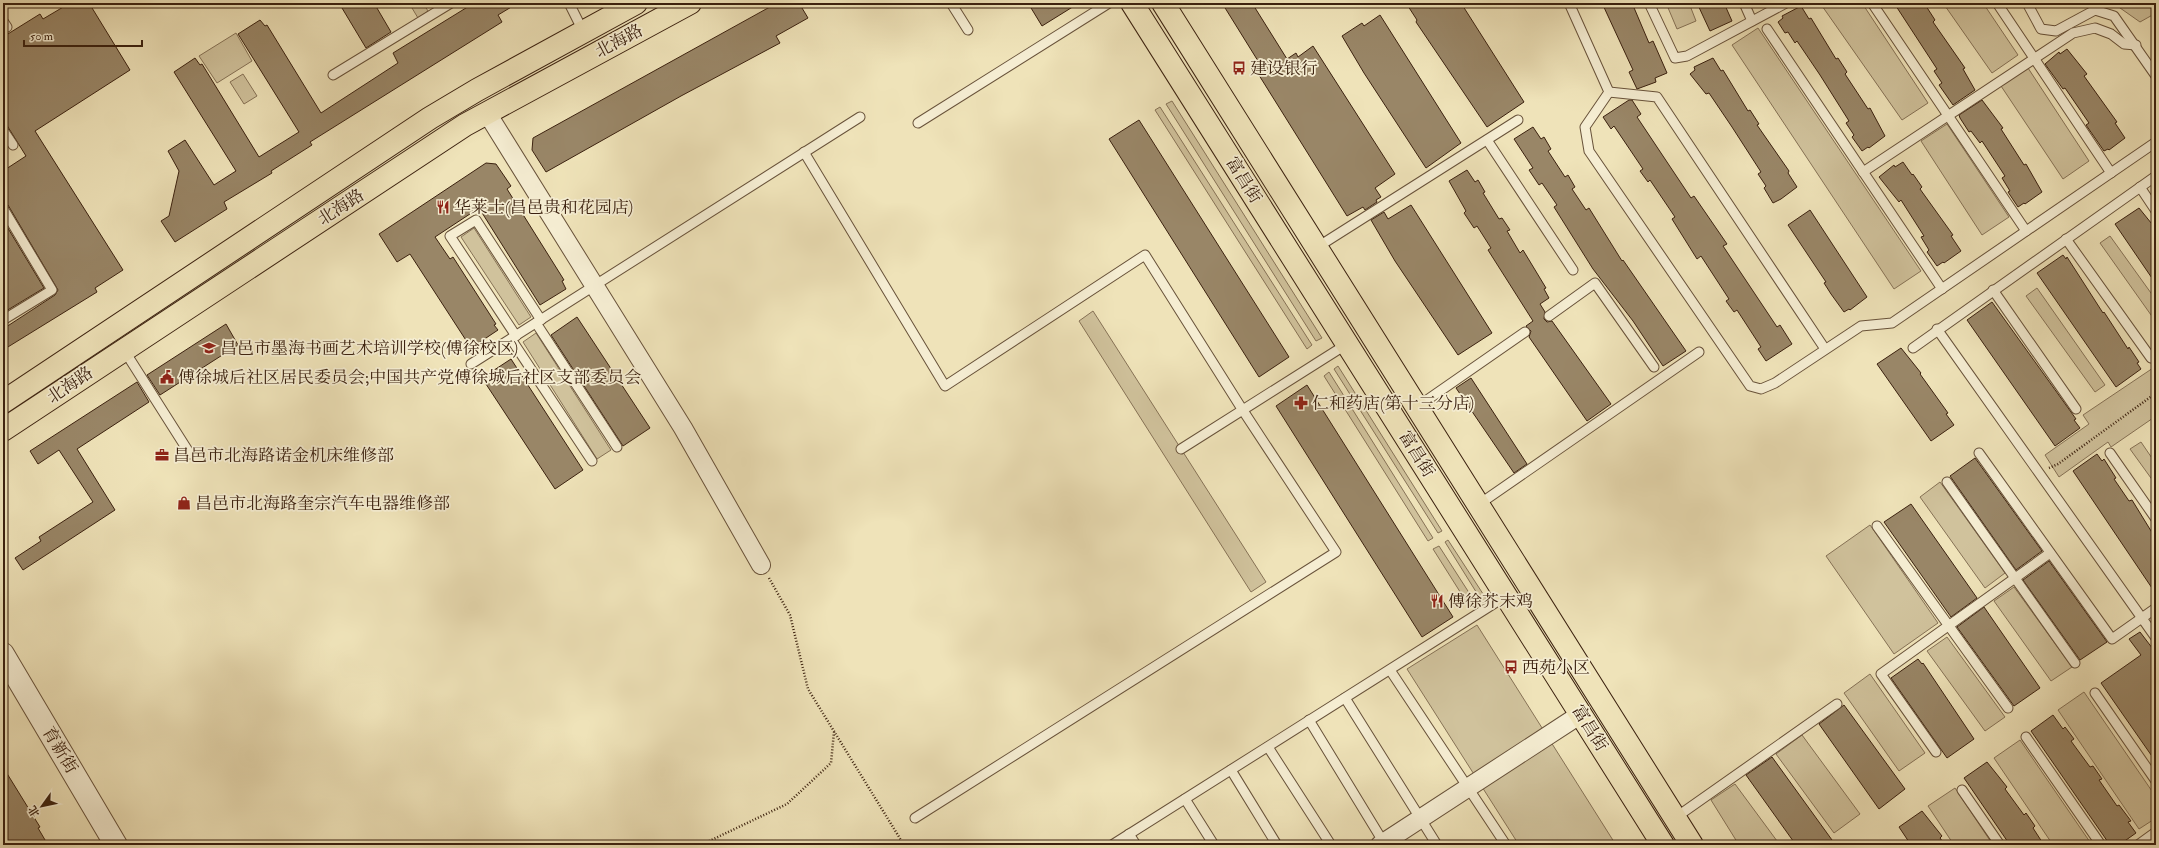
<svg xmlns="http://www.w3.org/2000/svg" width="2159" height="848" font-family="'IM FELL Double Pica','Noto Serif SC',serif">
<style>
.green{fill:#d0c29c;stroke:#867256}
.building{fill:#998667;stroke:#3b210f}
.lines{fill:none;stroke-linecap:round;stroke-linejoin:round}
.service-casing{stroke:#68523a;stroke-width:11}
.minor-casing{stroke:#68523a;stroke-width:20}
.tertiary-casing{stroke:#68523a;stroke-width:24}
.primary-casing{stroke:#3b210f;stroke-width:24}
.path{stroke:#3b210f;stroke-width:2.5;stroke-dasharray:1 2;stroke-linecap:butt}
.service{stroke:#f5edd2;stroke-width:9}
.minor{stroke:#f5edd2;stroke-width:18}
.tertiary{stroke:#f5edd2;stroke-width:22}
.primary{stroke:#efe3b9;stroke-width:22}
.labels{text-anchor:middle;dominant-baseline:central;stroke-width:3.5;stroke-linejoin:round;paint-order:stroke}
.street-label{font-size:17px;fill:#3b210f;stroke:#f5edd2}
.poi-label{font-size:17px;fill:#3b210f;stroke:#f5edd2;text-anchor:start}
</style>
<rect width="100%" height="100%" fill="#efe3b9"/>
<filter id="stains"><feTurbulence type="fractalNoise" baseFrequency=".005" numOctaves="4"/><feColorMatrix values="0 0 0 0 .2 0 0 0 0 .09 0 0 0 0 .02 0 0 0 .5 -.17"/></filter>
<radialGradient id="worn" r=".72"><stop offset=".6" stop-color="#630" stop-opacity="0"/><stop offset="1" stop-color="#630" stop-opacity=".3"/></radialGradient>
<g class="green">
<polygon points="409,3 423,3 428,11 418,18"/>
<polygon points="1666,3 1689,3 1696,21 1677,29"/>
<polygon points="1820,3 1862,3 1928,103 1902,120"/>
<polygon points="1943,3 1983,3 2018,55 1992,73"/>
<polygon points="2113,3 2156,3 2156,13 2140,22"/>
<polygon points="1758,28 1921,271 1894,289 1732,45"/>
<polygon points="236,33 252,61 217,83 199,56"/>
<polygon points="2028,68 2089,161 2063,179 2001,86"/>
<polygon points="243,74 257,96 244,104 230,82"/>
<polygon points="1172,101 1322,338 1316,341 1166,104"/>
<polygon points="1160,107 1312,345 1307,349 1155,110"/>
<polygon points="1947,124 2009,217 1982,235 1921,141"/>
<polygon points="474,228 531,317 519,325 461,237"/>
<polygon points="2110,236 2156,300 2156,322 2100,243"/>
<polygon points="2037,288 2105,385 2095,392 2026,296"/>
<polygon points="1093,311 1266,582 1251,592 1079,321"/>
<polygon points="536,333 611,450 597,459 523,342"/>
<polygon points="1338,366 1442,531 1438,533 1334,369"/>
<polygon points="2156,366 2156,416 2111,447 2108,442 2059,477 2045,455 2089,424 2083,415"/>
<polygon points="1329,372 1433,538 1428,541 1324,376"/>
<polygon points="2141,442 2156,464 2156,485 2130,449"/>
<polygon points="1940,482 2005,573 1985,588 1920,497"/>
<polygon points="1870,525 1938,623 1894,654 1826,556"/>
<polygon points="1448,540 1487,600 1483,603 1445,542"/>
<polygon points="1439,546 1475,602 1469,606 1433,549"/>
<polygon points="2014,587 2072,667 2051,681 1994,601"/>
<polygon points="1477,625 1616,845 1519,845 1407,669"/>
<polygon points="1947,637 2005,717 1985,731 1927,651"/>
<polygon points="1870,674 1925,753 1899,771 1844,693"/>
<polygon points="2084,692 2156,797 2156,818 2139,829 2058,710"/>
<polygon points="1802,735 1860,814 1834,833 1776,754"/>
<polygon points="2020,740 2092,845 2053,845 1994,758"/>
<polygon points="1735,784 1780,845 1739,845 1711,800"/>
<polygon points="1955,788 1993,845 1954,845 1928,806"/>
</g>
<g class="building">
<polygon points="70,3 89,3 130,70 35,131 123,270 95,288 97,292 3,350 3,329 55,295 58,290 8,205 3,202 3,171 26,156 3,119 3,37 40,14 43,19"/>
<polygon points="339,3 374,3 391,32 366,48"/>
<polygon points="474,3 518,3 498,15 502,22 310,142 312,145 271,171 272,173 224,202 227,209 175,242 161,221 169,216 179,171 168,151 185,140 214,185 236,171 174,72 195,58 200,65 202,64 259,157 299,132 238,34 260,20 265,26 267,25 321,113 398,63 393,53"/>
<polygon points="777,3 799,3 808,18 776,36 780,43 681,96 546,172 532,150 533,138"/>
<polygon points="1028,3 1079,3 1042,26"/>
<polygon points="1222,3 1252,3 1287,59 1296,53 1298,57 1313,46 1395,174 1375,188 1381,197 1376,200 1377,202 1365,210 1363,207 1347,216 1257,72 1263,69"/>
<polygon points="1406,3 1461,3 1524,102 1487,127 1416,22 1417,20"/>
<polygon points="1602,3 1632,3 1649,43 1653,41 1667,73 1655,78 1656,82 1637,89 1629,72 1633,70"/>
<polygon points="1697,3 1724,3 1732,21 1710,31"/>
<polygon points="1894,3 1921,3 1924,8 1926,6 1935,20 1933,22 1965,68 1963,69 1975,90 1953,105 1939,85 1942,83 1934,71 1937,69"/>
<polygon points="1801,6 1809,19 1811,18 1836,59 1838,58 1847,72 1845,74 1868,109 1870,108 1885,136 1869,148 1868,147 1862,151 1852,137 1854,135 1846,123 1849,121 1820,75 1797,41 1795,43 1788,32 1785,33 1778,22 1783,18 1782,16"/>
<polygon points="1380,15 1461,143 1426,168 1364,73 1342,36 1362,23 1364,26"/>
<polygon points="2067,49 2087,74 2084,76 2117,122 2115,123 2125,138 2109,150 2108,149 2104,151 2086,125 2089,123 2065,88 2063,89 2045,64 2059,52 2060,54"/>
<polygon points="1713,58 1721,71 1723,70 1748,111 1750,110 1759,124 1757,125 1789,171 1788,173 1797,187 1781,199 1773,203 1764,188 1766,186 1758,174 1761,172 1732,127 1709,93 1706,94 1690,74 1695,70 1694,67"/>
<polygon points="1629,100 1632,100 1641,114 1637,117 1691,198 1694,196 1727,244 1723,246 1777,327 1780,325 1792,344 1766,361 1758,349 1761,347 1737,310 1734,312 1726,301 1729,299 1701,256 1697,259 1672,219 1675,217 1650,180 1648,182 1640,171 1643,169 1614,126 1611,129 1603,117"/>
<polygon points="1982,100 2003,128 2001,129 2024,165 2026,164 2042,192 2025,204 2024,203 2018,207 2008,192 2010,191 2002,178 2005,176 1982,141 1980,143 1971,131 1969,132 1960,118 1959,115"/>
<polygon points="1139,120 1289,357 1259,377 1109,139"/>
<polygon points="1533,127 1541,139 1544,137 1551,149 1548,151 1565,177 1568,175 1575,187 1572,189 1586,210 1589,208 1622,261 1623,260 1686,351 1663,366 1633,321 1593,269 1554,207 1557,205 1542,183 1539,185 1529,170 1533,168 1514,139"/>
<polygon points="1903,162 1912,175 1913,174 1922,187 1920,189 1953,235 1951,236 1961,251 1944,263 1943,262 1937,266 1927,252 1929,250 1921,237 1924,236 1901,200 1899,202 1879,177 1894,165 1895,167"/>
<polygon points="486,163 496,164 511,186 507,189 564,280 562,281 566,289 540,305 479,208 435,237 450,259 453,257 496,324 494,325 498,330 471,348 410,254 397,262 379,234"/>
<polygon points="1467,170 1475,182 1478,180 1485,192 1483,193 1499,219 1502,218 1510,230 1507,231 1520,253 1523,250 1546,288 1544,289 1549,298 1540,304 1545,312 1544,319 1547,322 1552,321 1611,404 1587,421 1529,337 1531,331 1526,326 1533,321 1488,250 1491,248 1477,226 1474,228 1464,213 1466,211 1449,181"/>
<polygon points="1411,205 1492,333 1458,355 1395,261 1371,220 1384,212 1388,219"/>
<polygon points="2139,208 2156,229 2156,284 2115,224"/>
<polygon points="1810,210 1867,297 1850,310 1849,309 1844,312 1831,294 1824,283 1826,282 1788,225"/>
<polygon points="3,220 44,288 6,311 3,307"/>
<polygon points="2063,255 2066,259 2067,257 2103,313 2104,312 2128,349 2129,347 2139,362 2137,363 2141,369 2116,387 2037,273"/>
<polygon points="1992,302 2076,419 2074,420 2080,428 2055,446 1967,320"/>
<polygon points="577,317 650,428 623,446 551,335"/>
<polygon points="226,324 238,345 160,395 147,375"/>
<polygon points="1901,348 1921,373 1920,374 1948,413 1946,414 1954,425 1931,441 1877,364"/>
<polygon points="511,359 583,470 555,489 482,378"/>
<polygon points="1471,378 1527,464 1514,473 1456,388"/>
<polygon points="137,382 149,402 77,449 115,510 23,570 15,558 41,541 39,537 93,502 59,450 38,464 30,451"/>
<polygon points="1307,385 1453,617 1422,637 1276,406"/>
<polygon points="2097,454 2102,461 2104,459 2116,478 2114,479 2129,501 2132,500 2156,539 2156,594 2073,471"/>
<polygon points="1975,458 2042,551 2016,570 1950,476"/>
<polygon points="1911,504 1977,598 1951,617 1884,522"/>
<polygon points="2049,561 2107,642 2080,660 2023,580"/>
<polygon points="1984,607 2040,688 2014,706 1957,627"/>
<polygon points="2140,632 2156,653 2156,762 2101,683 2141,655 2129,639"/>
<polygon points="1918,659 1922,664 1923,663 1974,739 1947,758 1891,678"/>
<polygon points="1844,705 1905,789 1879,809 1819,724"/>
<polygon points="2053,715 2063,729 2065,727 2074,739 2071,741 2090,767 2093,766 2102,779 2099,780 2117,806 2119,805 2131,821 2128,822 2136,833 2119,845 2110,845 2031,731"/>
<polygon points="1772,757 1832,840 1825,845 1796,845 1746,775"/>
<polygon points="1987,762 2007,787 2005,789 2024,815 2026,813 2035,826 2033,828 2044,845 2010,845 1964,778"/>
<polygon points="3,767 40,827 38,828 48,845 3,845"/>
<polygon points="1922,811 1942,836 1940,838 1945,845 1911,845 1899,827"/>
</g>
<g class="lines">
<g class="service-casing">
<g id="service">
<polyline points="569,3 583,31"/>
<polyline points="951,3 968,30"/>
<polyline points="1569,3 1609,92 1585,127 1589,151 1750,386 1761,389 1775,383 1861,326 1892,323 2156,142"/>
<polyline points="1649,3 1675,58 1687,56 1786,3"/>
<polyline points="1744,3 1752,21"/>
<polyline points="1872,3 2026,231"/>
<polyline points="1997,3 2111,173"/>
<polyline points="2027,3 2041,29 2056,31 2095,10 2114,16 2156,76"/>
<polyline points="3,21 7,27 3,29"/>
<polyline points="1767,29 1942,289"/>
<polyline points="333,75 451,3"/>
<polyline points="1609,92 1657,97 1825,349"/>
<polyline points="918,123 1109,3"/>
<polyline points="3,130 13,145"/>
<polyline points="1487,140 1573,270"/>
<polyline points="804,152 945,386 1145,255 1242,409 1336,552 915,818"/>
<polyline points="1863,172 2073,33 2095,28 2111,34 2124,44 2136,45"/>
<polyline points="2140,187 2156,211"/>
<polyline points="3,208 52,290 3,320"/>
<polyline points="2066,239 2151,358"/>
<polyline points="1316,248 1518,120"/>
<polyline points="1993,290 2076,409"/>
<polyline points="1549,316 1595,283 1654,367"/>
<polyline points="536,323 617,447"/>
<polyline points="1937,329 2156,638"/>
<polyline points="516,336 450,236 476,220 541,320"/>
<polyline points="511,339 592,461"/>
<polyline points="1913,348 2156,176"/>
<polyline points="124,350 190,454"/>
<polyline points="471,364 860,117"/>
<polyline points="1417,407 1525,332"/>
<polyline points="1181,449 1347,344"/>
<polyline points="1979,453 2112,639 2156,608"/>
<polyline points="2110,453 2156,519"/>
<polyline points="1947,482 2075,663"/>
<polyline points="1478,505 1699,352"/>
<polyline points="1877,526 2008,708"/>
<polyline points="1390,670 1506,845"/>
<polyline points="2095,693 2156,781"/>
<polyline points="1345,698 1437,845"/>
<polyline points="1309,720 1384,843"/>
<polyline points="2026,737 2101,845"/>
<polyline points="1268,747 1331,845"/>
<polyline points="1936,752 1881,674 2050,553"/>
<polyline points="1231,770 1277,845"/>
<polyline points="1962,790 2000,845"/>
<polyline points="1185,799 1214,845"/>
<polyline points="1675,818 1837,704"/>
<polyline points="1129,834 1136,845"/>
<polyline points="1112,845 1506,596"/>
<polyline points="2138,845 2156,832"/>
</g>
</g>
<g class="minor-casing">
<g id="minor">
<polyline points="487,113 683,428 761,565"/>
<polyline points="1380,845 1581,714"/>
</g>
</g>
<g class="tertiary-casing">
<polyline id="tertiary" points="3,654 116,845"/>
</g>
<g class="primary-casing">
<g id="primary">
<polyline points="1132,3 1663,845"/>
<polyline points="1163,3 1692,845"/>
<polyline points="3,402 430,118 477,90 636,3"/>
<polyline points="3,430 465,125 690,3"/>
</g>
</g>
<g class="path">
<polyline points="2138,3 2140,3"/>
<polyline points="2049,468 2058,464 2156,393"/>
<polyline points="769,578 790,615 808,689 904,845"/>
<polyline points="701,845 787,804 831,763 834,732"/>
</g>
<use href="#service" class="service"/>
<use href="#minor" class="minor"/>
<use href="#tertiary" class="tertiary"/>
<use href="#primary" class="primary"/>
</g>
<defs>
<g id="bus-bare" transform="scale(1.08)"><path d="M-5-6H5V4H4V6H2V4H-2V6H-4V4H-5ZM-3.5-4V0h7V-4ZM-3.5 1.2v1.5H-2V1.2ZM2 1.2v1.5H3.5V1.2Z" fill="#8f2418" stroke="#f5edd2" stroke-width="2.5" paint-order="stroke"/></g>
<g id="restaurant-bare" transform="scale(1.08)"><path d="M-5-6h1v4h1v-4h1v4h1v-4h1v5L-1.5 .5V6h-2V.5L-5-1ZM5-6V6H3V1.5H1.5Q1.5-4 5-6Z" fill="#8f2418" stroke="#f5edd2" stroke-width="2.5" paint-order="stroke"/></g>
<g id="school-bare" transform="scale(1.08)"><path d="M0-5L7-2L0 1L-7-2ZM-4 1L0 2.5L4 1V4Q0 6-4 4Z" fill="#8f2418" stroke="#f5edd2" stroke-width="2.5" paint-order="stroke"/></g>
<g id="civic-bare" transform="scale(1.08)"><path d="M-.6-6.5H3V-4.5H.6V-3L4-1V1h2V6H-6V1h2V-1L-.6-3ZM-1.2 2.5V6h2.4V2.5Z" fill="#8f2418" stroke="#f5edd2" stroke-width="2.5" paint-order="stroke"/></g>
<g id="pharmacy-bare" transform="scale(1.08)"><path d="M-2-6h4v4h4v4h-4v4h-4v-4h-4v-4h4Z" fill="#8f2418" stroke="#f5edd2" stroke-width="2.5" paint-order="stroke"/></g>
<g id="office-bare" transform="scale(1.08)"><path d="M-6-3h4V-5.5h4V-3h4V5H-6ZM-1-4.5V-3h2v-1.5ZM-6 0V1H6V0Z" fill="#8f2418" stroke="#f5edd2" stroke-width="2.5" paint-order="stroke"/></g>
<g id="shop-bare" transform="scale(1.08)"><path d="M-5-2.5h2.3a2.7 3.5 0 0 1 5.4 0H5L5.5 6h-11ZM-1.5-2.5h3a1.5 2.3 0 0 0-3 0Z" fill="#8f2418" stroke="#f5edd2" stroke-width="2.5" paint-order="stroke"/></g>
</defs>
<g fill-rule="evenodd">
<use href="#bus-bare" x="1239" y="68"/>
<use href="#restaurant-bare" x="443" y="207"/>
<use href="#school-bare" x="209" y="348"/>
<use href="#civic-bare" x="167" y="377"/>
<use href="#pharmacy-bare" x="1301" y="403"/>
<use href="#office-bare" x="162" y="455"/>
<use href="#shop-bare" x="184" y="503"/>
<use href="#restaurant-bare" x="1437" y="601"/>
<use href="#bus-bare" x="1511" y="667"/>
</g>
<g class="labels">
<g class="street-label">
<text transform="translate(619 41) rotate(-28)">北海路</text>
<text transform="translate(1244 180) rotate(58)">富昌街</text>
<text transform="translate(341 207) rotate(-33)">北海路</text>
<text transform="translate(70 385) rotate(-34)">北海路</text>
<text transform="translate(1417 454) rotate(58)">富昌街</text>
<text transform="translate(1590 728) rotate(58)">富昌街</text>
<text transform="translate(60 750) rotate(59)">育新街</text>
</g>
<g class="poi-label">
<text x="1250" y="68">建设银行</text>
<text x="454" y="207">华莱士(昌邑贵和花园店)</text>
<text x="220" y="348">昌邑市墨海书画艺术培训学校(傅徐校区)</text>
<text x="178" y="377">傅徐城后社区居民委员会;中国共产党傅徐城后社区支部委员会</text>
<text x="1312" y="403">仁和药店(第十三分店)</text>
<text x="173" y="455">昌邑市北海路诺金机床维修部</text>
<text x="195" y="503">昌邑市北海路奎宗汽车电器维修部</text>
<text x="1448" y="601">傅徐芥末鸡</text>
<text x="1522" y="667">西苑小区</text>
</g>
</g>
<rect width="2159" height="848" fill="none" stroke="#efe3b9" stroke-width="16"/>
<rect x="4" y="4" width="2151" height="840" fill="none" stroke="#3b210f" stroke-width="2"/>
<rect x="8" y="8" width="2143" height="832" fill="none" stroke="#3b210f"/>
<g transform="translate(42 806) rotate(237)" stroke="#f5edd2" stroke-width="3" paint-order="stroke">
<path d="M0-3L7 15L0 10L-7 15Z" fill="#3b210f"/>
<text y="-6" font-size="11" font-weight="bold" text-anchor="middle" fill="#3b210f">北</text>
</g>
<path d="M24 40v6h118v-6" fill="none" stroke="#3b210f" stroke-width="2"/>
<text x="30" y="40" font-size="12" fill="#3b210f" stroke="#f5edd2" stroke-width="3" paint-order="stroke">50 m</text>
<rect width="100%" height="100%" filter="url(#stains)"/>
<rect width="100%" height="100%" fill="url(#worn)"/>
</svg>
